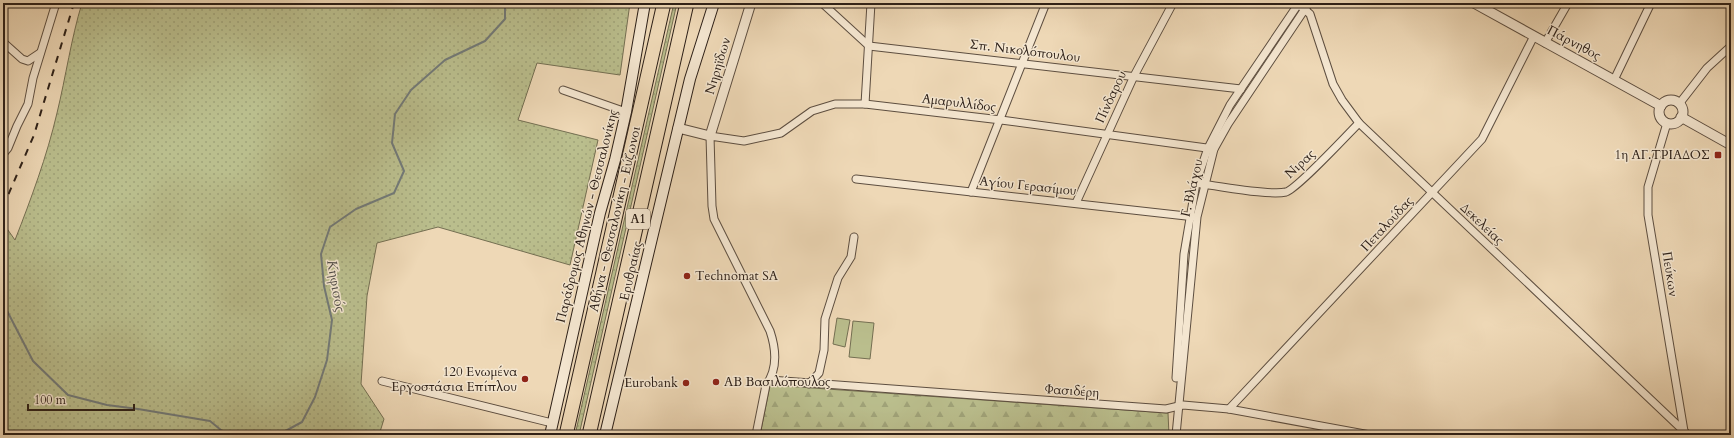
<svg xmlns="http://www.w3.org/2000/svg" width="1734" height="438" font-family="Cardo,serif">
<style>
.grass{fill:url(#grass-dots);stroke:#746f52}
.forest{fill:url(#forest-firs);stroke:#746f52}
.park{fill:#babe8d;stroke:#746f52}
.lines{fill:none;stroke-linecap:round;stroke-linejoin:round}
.stream{stroke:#727a79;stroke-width:2}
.minor-casing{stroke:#5d4e40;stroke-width:9}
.tertiary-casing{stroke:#5d4e40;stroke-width:11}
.secondary-casing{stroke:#2d2018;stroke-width:12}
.motorway-casing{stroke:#2d2018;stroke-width:15}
.minor{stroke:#f4e6d0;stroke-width:7}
.tertiary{stroke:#f4e6d0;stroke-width:9}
.secondary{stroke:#f4e6d0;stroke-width:10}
.motorway{stroke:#eed8b6;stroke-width:13}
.rail{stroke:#2d2018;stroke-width:2;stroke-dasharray:7 7;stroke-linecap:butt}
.poi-dot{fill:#8f2418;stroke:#f4e6d0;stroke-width:1.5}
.labels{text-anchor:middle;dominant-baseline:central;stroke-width:3;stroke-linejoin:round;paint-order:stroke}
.shield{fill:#f4e6d0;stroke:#695b4f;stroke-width:1}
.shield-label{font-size:12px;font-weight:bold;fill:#2d2018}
.street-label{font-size:13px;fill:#2d2018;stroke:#f4e6d0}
.poi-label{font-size:13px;fill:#2d2018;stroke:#f4e6d0;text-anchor:end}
.water-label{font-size:14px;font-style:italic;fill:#504d49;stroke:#f4e6d0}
</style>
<defs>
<pattern id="grass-dots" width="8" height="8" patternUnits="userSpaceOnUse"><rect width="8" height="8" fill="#babe8d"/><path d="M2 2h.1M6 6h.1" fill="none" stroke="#a0a379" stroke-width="1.8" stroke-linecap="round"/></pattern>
<pattern id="forest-firs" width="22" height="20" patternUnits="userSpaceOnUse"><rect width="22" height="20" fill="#babe8d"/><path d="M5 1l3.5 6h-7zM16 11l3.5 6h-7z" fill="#a0a379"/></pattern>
</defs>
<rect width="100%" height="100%" fill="#eed8b6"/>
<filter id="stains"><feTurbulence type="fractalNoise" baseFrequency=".005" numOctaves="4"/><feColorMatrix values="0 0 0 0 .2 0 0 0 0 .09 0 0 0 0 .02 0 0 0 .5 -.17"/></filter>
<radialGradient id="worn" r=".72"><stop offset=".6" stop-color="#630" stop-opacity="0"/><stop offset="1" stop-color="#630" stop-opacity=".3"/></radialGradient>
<g class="grass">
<path d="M82,3H630L620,75L537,63L518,120L598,140L570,265L438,227L377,243L367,296L361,384L384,419L379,435H3V223L15,240C31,199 47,156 57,113C66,76 71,39 82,3Z"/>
<polygon points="674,3 677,3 579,435 575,435"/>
</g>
<polygon class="forest" points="770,385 1168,413 1169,435 760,435"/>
<g class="park">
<polygon points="837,318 850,320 845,347 833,344"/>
<polygon points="853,321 874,323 870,359 849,357"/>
</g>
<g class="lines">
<g class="stream">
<polyline points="3,303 33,361 68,395 107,405 138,409 210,421 227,435"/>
<polyline points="278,435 302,422 315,397 327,360 332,320 324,286 321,254 330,227 356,209 394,193 404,171 392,143 395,114 411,90 445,60 485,41 505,19 505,3"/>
</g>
<g class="minor-casing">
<g id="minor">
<polyline points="822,3 869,46 1241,89"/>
<polyline points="1298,4 1310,14 1333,84 1342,100 1359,123 1688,435"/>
<polyline points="3,42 22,59 28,61 40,53"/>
<polyline points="1545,43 1568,3"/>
<polyline points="1614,80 1651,3"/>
<polyline points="563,90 626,112"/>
<polyline points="865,104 871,3"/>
<polyline points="1679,104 1707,68 1731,46"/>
<polyline points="1667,123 1648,187 1648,215 1684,431"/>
<polyline points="3,154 8,148 17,126 28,104 33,78 56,3"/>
<polyline points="856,179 1195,217"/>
<path d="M1201,184C1220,186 1269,196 1286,192C1297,189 1347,135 1359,123"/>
<polyline points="971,192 1046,3"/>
<polyline points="1076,203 1134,76 1173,3"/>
<polyline points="1176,378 1184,254 1196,183 1208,148 1230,105 1299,3"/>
<polyline points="770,380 1166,409 1183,405 1229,409 1370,435"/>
<polyline points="382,381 552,423"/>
<polyline points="809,384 819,373 824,350 825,319 838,278 851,257 854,237"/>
<polyline points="1229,409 1482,139 1534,36"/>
<path d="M756,435L766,385C778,369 776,349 770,331L714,219L712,206L710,136L744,141L781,133L812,111L835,104H865L1001,120L1214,149"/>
<polyline points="1176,435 1197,217 1214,149 1228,124 1309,3"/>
</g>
</g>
<g class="tertiary-casing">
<g id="tertiary">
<polyline points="1474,3 1661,106"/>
<circle cx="1671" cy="112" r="12"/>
<polyline points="1681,117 1731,145"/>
<polyline points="678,128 710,136 751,3"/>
</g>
</g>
<g class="secondary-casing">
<g id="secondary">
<polyline points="550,435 600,213 615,160 626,112 645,3"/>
<polyline points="605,435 690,79 714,3"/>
</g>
</g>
<g class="motorway-casing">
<g id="motorway">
<polyline points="566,435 664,3"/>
<polyline points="589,435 687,3"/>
</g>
</g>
<use href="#minor" class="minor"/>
<use href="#tertiary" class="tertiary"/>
<use href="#secondary" class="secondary"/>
<use href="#motorway" class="motorway"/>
<polyline class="rail" points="3,207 34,135 74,3"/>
</g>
<g class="poi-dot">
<rect x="1714" y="151" width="8" height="8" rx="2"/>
<circle cx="687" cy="276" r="4"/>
<circle cx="525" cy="379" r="4"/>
<circle cx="716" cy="382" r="4"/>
<circle cx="686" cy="383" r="4"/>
</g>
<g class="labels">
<rect class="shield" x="626" y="209" width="24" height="20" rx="3"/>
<g class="shield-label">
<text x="638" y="219">Α1</text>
</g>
<g class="street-label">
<text transform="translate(1574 43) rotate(28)">Πάρνηθος</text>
<text transform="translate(1025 51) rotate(7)">Σπ. Νικολόπουλου</text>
<text transform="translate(718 66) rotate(-73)">Νηρηϊδων</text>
<text transform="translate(1111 97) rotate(-65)">Πίνδαρου</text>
<text transform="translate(959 103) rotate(7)">Αμαρυλλίδος</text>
<text transform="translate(1300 164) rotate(-43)">Νιρας</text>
<text transform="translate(1028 186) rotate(6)">Αγίου Γερασίμου</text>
<text transform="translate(1192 188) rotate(-77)">Γ. Βλάχου</text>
<text transform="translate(587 216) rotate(-76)">Παράδρομος Αθηνών - Θεσσαλονίκης</text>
<text transform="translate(615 219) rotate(-77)">Αθήνα - Θεσσαλονίκη - Εύζωνοι</text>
<text transform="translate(1387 224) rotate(-47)">Πεταλούδας</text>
<text transform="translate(1482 224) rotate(43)">Δεκελείας</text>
<text transform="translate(631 271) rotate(-77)">Ερυθραίας</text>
<text transform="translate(1670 274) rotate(81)">Πεύκων</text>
<text transform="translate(1072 391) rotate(4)">Φασιδέρη</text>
</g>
<g class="poi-label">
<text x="1710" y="155">1η ΑΓ.ΤΡΙΑΔΟΣ</text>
<text x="695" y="276" text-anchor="start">Technomat SA</text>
<text x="517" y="372">120 Ενωμένα<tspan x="517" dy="15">Εργοστάσια Επίπλου</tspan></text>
<text x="724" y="382" text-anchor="start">ΑΒ Βασιλόπουλος</text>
<text x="678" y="383">Eurobank</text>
</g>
<g class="water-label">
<text transform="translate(336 286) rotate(80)">Κηφισός</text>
</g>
</g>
<rect width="1734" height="438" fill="none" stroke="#eed8b6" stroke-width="16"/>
<rect x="4" y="4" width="1726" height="430" fill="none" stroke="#2d2018" stroke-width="2"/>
<rect x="8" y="8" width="1718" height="422" fill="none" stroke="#2d2018"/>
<path d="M28 404v6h106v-6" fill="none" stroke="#2d2018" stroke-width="2"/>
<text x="34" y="404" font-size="12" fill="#2d2018" stroke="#f4e6d0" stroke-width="3" paint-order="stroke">100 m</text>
<rect width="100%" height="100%" filter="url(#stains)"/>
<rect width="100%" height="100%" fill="url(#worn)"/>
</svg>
